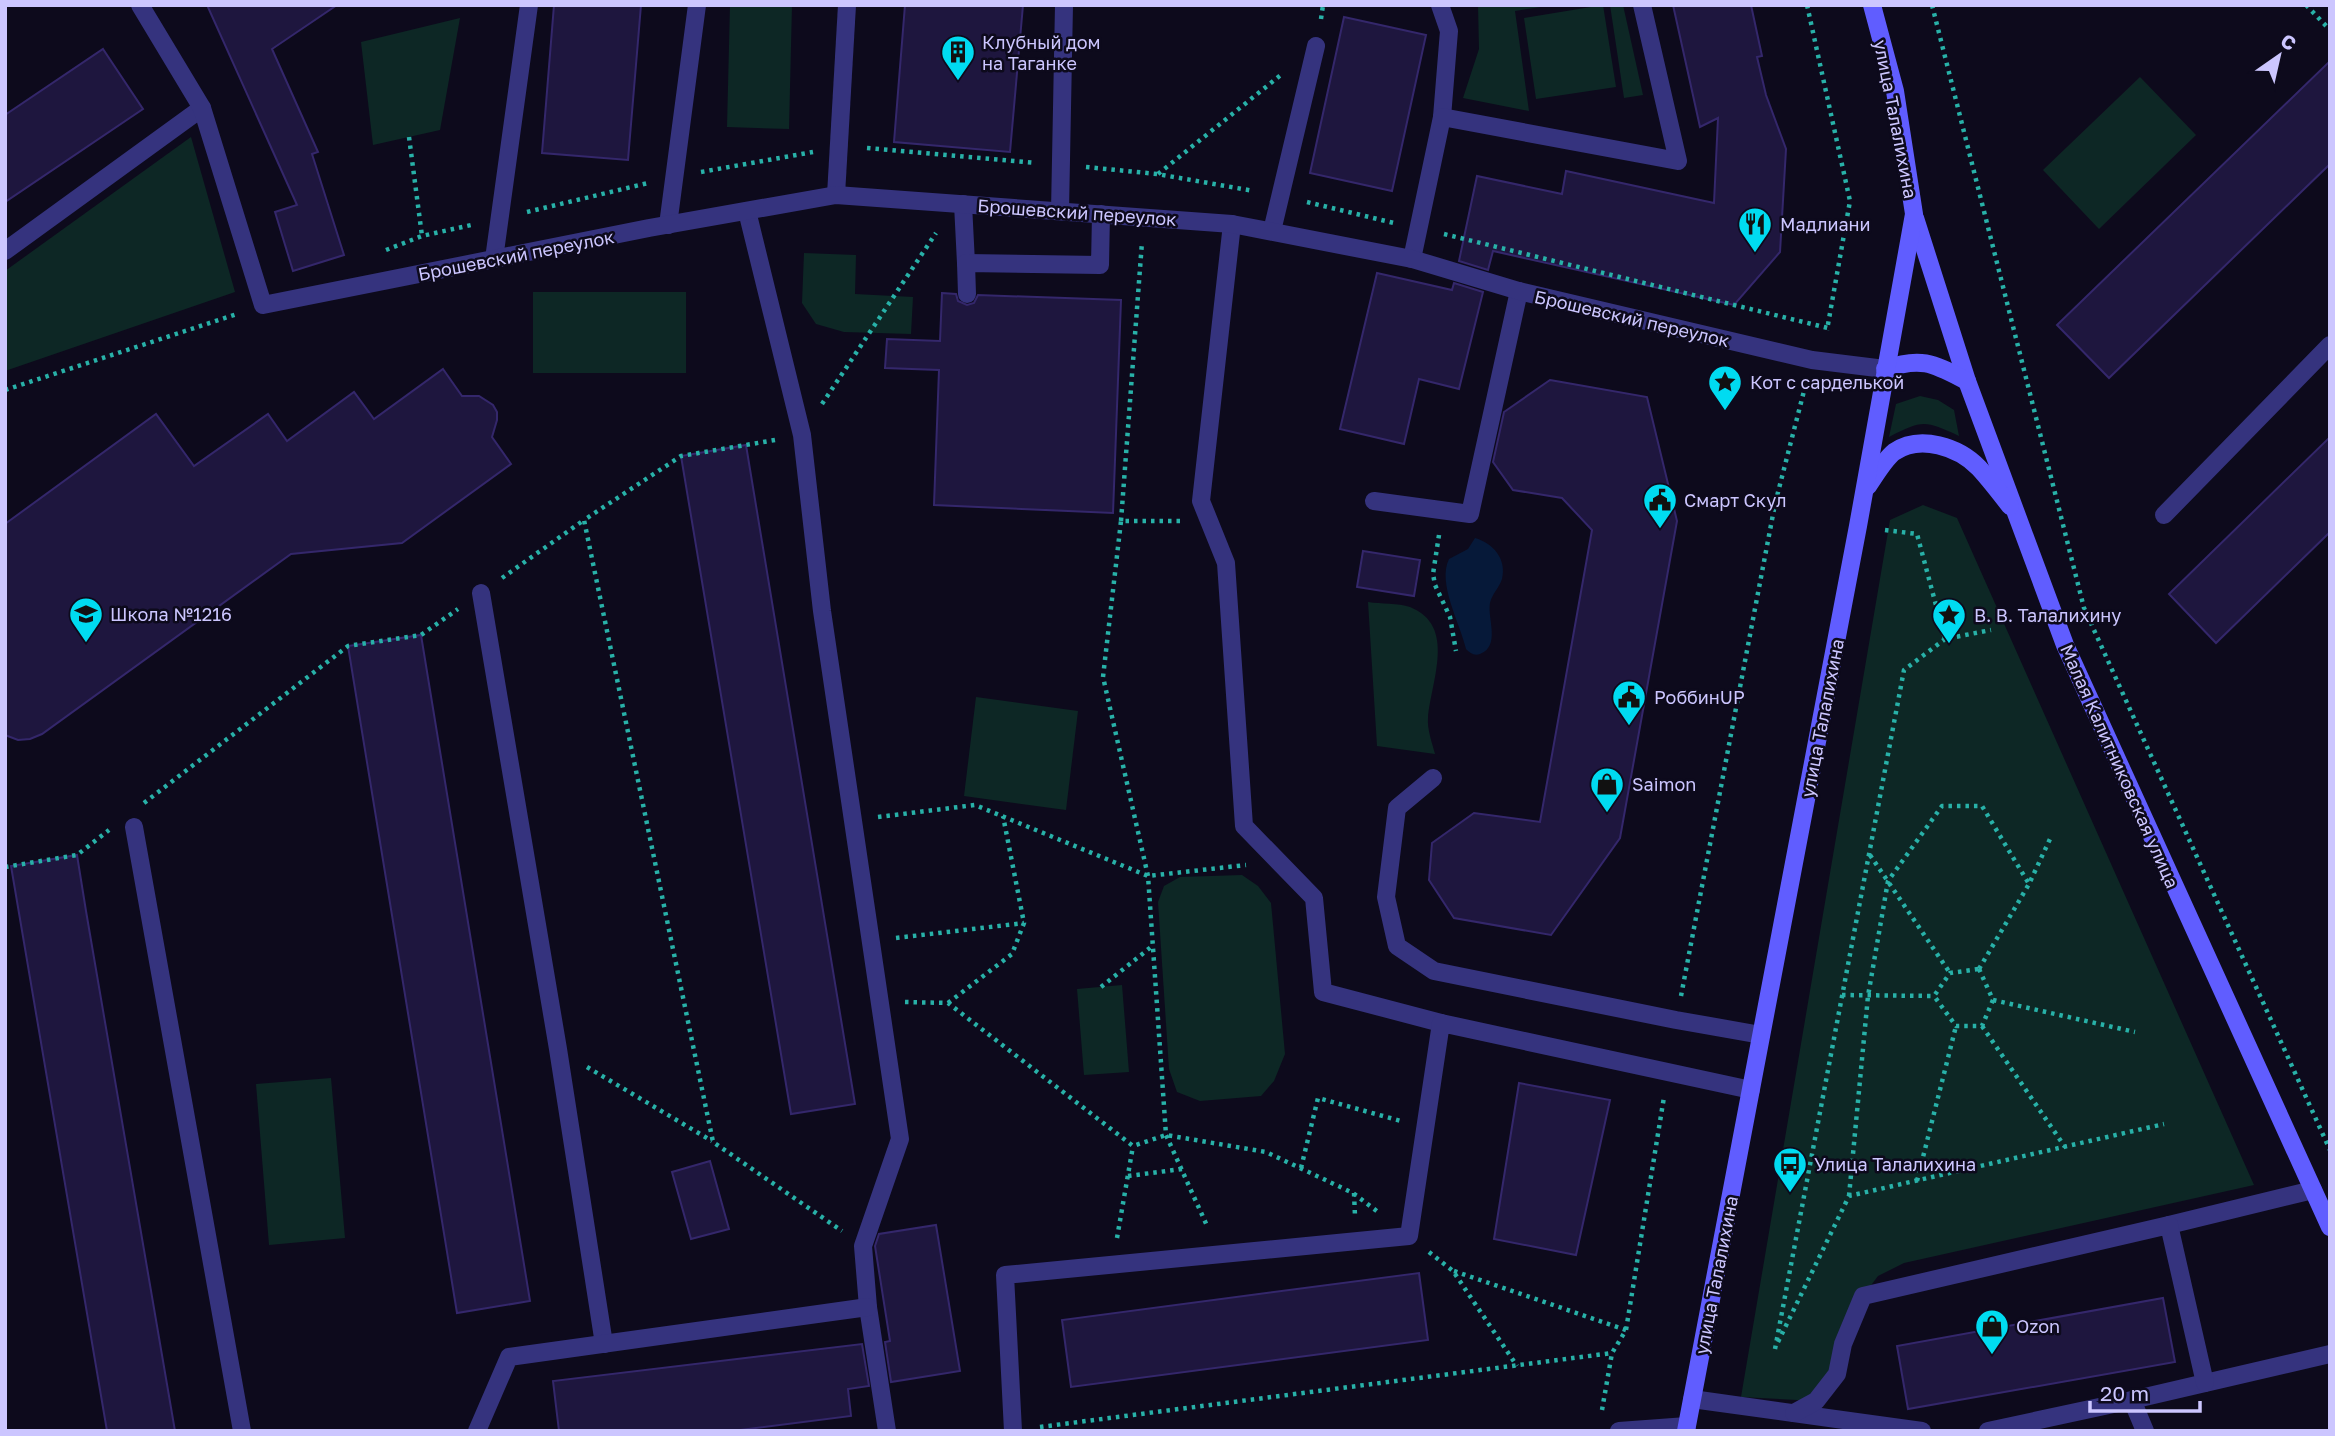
<svg xmlns="http://www.w3.org/2000/svg" width="2335" height="1436" font-family="'Golos Text',sans-serif">
<style>
.green{fill:#0d2725}
.water{fill:#061939}
.building{fill:#1e163e;stroke:#34276b;stroke-width:2}
.lines{fill:none;stroke-linecap:round;stroke-linejoin:round}
.path{stroke:#28b1a8;stroke-width:4.5;stroke-dasharray:3.5 5;stroke-linecap:butt}
.lane{stroke:#35337e;stroke-width:18}
.street{stroke:#35337e;stroke-width:18}
.secondary{stroke:#605dff;stroke-width:18}
.labels{text-anchor:middle;dominant-baseline:central;stroke-width:5;stroke-linejoin:round;paint-order:stroke}
.poi-label{font-size:18px;fill:#ccc6ff;stroke:#0d0a1c;text-anchor:start}
.street-label{font-size:18px;fill:#ccc6ff;stroke:#0d0a1c}
</style>
<rect width="100%" height="100%" fill="#0d0a1c"/>
<g class="green">
<polygon points="730,5 792,5 789,129 727,127"/>
<polygon points="1478,5 1554,5 1515,11 1529,111 1463,98 1479,49"/>
<polygon points="1603,5 1616,87 1536,99 1524,18"/>
<polygon points="1610,5 1623,5 1643,95 1624,98"/>
<polygon points="460,18 440,130 373,145 361,42"/>
<polygon points="2140,77 2196,135 2099,229 2043,170"/>
<polygon points="191,137 235,292 5,371 5,271"/>
<polygon points="804,253 856,255 855,294 913,297 911,334 844,332 816,324 802,303"/>
<rect x="533" y="292" width="153" height="81"/>
<path d="M1920,396L1938,400L1954,410L1959,436C1924,420 1923,420 1889,437L1896,404Z"/>
<polygon points="1923,505 1957,518 2254,1185 1904,1263 1878,1276 1863,1296 1816,1401 1741,1397 1890,520"/>
<path d="M1368,602C1381,604 1398,603 1410,607C1457,626 1431,681 1428,718C1427,729 1432,743 1435,754L1377,746Z"/>
<polygon points="976,697 1078,711 1066,810 964,796"/>
<polygon points="1242,875 1258,886 1271,903 1285,1054 1274,1081 1261,1096 1200,1101 1177,1092 1169,1069 1158,902 1164,886 1180,877"/>
<polygon points="1122,985 1129,1072 1084,1075 1077,989"/>
<polygon points="331,1078 345,1238 269,1245 256,1084"/>
</g>
<path class="water" d="M1475,538C1493,543 1507,559 1502,579C1499,588 1492,594 1490,603C1487,618 1501,646 1480,654C1474,656 1470,653 1466,649C1460,623 1437,583 1449,559L1468,549Z"/>
<g class="building">
<polygon points="207,5 337,5 272,49 318,152 312,154 344,255 293,271 275,212 297,205"/>
<polygon points="554,5 641,5 628,160 542,153"/>
<polygon points="905,5 1023,5 1010,152 894,142"/>
<polygon points="1673,5 1751,5 1762,56 1757,57 1766,95 1786,149 1780,252 1734,305 1493,251 1488,270 1459,261 1477,176 1562,194 1566,171 1714,203 1718,118 1700,127"/>
<polygon points="1344,17 1426,35 1392,191 1310,173"/>
<polygon points="103,49 143,109 5,202 5,115"/>
<polygon points="2330,61 2330,164 2109,378 2057,325"/>
<polygon points="1377,273 1452,290 1454,283 1483,292 1459,389 1419,379 1404,444 1340,429"/>
<polygon points="942,293 956,294 958,301 967,305 974,303 978,295 1121,300 1113,513 934,505 939,370 885,368 887,339 940,341"/>
<polygon points="443,369 462,396 479,396 493,405 497,412 497,420 492,437 511,464 402,543 291,554 42,734 30,739 18,740 5,735 5,524 156,414 194,466 268,414 287,441 354,392 374,419"/>
<polygon points="1550,380 1647,397 1677,521 1620,838 1551,935 1454,918 1429,880 1432,843 1474,813 1540,822 1592,530 1562,498 1513,490 1493,462 1504,412"/>
<polygon points="2330,437 2330,532 2216,643 2169,594"/>
<polygon points="746,445 855,1104 791,1114 681,456"/>
<polygon points="1363,551 1420,560 1414,596 1357,587"/>
<polygon points="421,635 530,1301 457,1313 348,646"/>
<polygon points="77,855 86,911 175,1431 107,1431 11,866"/>
<polygon points="1519,1083 1610,1100 1576,1255 1494,1239"/>
<polygon points="710,1161 729,1229 691,1239 672,1172"/>
<polygon points="936,1225 960,1371 891,1382 885,1342 890,1341 875,1246 879,1234"/>
<polygon points="1419,1273 1428,1340 1071,1387 1062,1320"/>
<polygon points="2163,1298 2175,1362 1908,1409 1897,1346"/>
<polygon points="862,1344 869,1386 848,1389 851,1416 732,1431 559,1431 553,1381"/>
</g>
<g class="lines">
<g class="path">
<polyline points="1807,5 1850,201 1827,330"/>
<polyline points="1932,5 2084,608 2330,1150"/>
<polyline points="2306,5 2330,30"/>
<polyline points="1321,19 1323,5"/>
<polyline points="409,137 422,236"/>
<polyline points="867,148 1036,163"/>
<polyline points="1086,167 1157,174 1254,191"/>
<polyline points="701,172 813,152"/>
<polyline points="1158,174 1282,74"/>
<polyline points="1307,202 1394,223"/>
<polyline points="527,212 648,183"/>
<polyline points="1444,234 1828,328"/>
<polyline points="386,250 422,236 471,225"/>
<polyline points="5,390 237,314"/>
<polyline points="822,404 936,233"/>
<polyline points="775,440 681,456 584,520 713,1142 842,1231"/>
<polyline points="1121,521 1142,242"/>
<polyline points="1180,521 1121,521 1103,677 1148,876 1166,1135 1208,1228"/>
<polyline points="1885,530 1917,534 1945,639 1991,630"/>
<polyline points="1439,535 1433,574 1435,585 1450,617 1456,651"/>
<polyline points="502,578 584,520"/>
<polyline points="144,803 348,646 421,635 458,609"/>
<polyline points="878,817 975,805 1148,876 1246,865"/>
<polyline points="1870,855 1950,973"/>
<polyline points="5,867 77,855 109,830"/>
<polyline points="896,938 1024,923"/>
<polygon points="1979,969 1993,1000 1982,1026 1956,1026 1934,996 1950,973"/>
<polyline points="1979,969 2029,884 2050,839"/>
<polyline points="1101,987 1151,947"/>
<polyline points="1842,995 1934,996"/>
<polyline points="1681,996 1775,504 1805,387"/>
<polyline points="1993,1000 2135,1032"/>
<polyline points="905,1002 948,1003 1133,1146 1166,1135 1266,1152 1353,1193 1378,1212"/>
<polyline points="948,1003 1012,954 1024,923 1003,816"/>
<polyline points="1982,1026 2065,1147"/>
<polyline points="587,1067 712,1141"/>
<polyline points="1301,1168 1318,1098 1401,1121"/>
<polyline points="1128,1176 1182,1169"/>
<polyline points="1917,1181 1956,1026"/>
<polyline points="1354,1193 1355,1216"/>
<polyline points="1849,1196 1868,996 1888,881 1942,806 1982,806 2029,884"/>
<polyline points="1117,1238 1133,1146"/>
<polyline points="1429,1252 1453,1271 1517,1366"/>
<polyline points="1454,1271 1626,1330"/>
<polyline points="1778,1342 1849,1196 2164,1124"/>
<polyline points="1775,1349 1904,670 1945,639"/>
<polyline points="1602,1410 1612,1353 1626,1330 1664,1097"/>
<polyline points="1040,1427 1612,1353"/>
</g>
<g class="lane">
<polyline points="1440,5 1449,31 1442,117"/>
<polyline points="836,195 847,5"/>
<polyline points="963,204 966,263"/>
<polyline points="747,211 802,435 822,611 900,1139 863,1246 868,1307 887,1431"/>
<polyline points="1060,211 1064,5"/>
<polyline points="1232,224 1201,501 1226,563 1244,826 1314,898 1323,992 1441,1023"/>
<polyline points="668,225 697,5"/>
<polyline points="1272,231 1316,46"/>
<polyline points="5,251 202,108"/>
<polyline points="494,259 529,5"/>
<polyline points="1412,259 1442,117 1678,161 1642,5"/>
<polyline points="967,294 966,263 1100,265 1101,214"/>
<polyline points="1374,501 1470,514 1519,291"/>
<polyline points="2164,515 2330,345"/>
<polyline points="481,593 558,1049 604,1344"/>
<polyline points="1433,778 1397,808 1386,897 1397,946 1434,971 1676,1020 1761,1035"/>
<polyline points="134,827 242,1431"/>
<polyline points="2169,1225 2313,1190"/>
<polyline points="1692,1399 1922,1431"/>
<polyline points="2132,1400 2330,1354"/>
<polyline points="1794,1413 1816,1401 1837,1374 1843,1344 1863,1296 2169,1225 2205,1383"/>
<polyline points="477,1431 509,1357 868,1307"/>
<polyline points="1013,1431 1005,1275 1409,1236 1441,1023 1751,1090"/>
<polyline points="1988,1431 2132,1400 2145,1431"/>
</g>
<g class="street">
<polyline points="140,5 202,108 263,305 649,228 836,195 1232,224 1412,259 1519,291 1812,360 1885,369"/>
<polyline points="1619,1431 1687,1426"/>
</g>
<g class="secondary">
<polyline points="1915,218 1967,381 2065,645 2330,1227"/>
<path d="M1885,369C1922,356 1934,364 1967,381"/>
<path d="M1868,486C1875,476 1884,460 1894,452C1920,434 1959,447 1979,468C1990,480 2000,493 2010,506"/>
<polyline points="1686,1431 1858,526 1914,214 1895,91 1872,5"/>
</g>
</g>
<defs>
<g id="building-pin" transform="scale(1.75)"><path d="M0 17L-7.5 6A9.5 9.5 0 1 1 7.5 6Z" fill="#00dbf1" stroke="#0d0a1c"/><path d="M-4-6H4V6H1V3H-1V6H-4ZM-2.5-4.3h1.7v1.8h-1.7ZM.8-4.3h1.7v1.8H.8ZM-2.5-1h1.7V.8h-1.7ZM.8-1h1.7V.8H.8Z" fill="#111"/></g>
<g id="restaurant-pin" transform="scale(1.75)"><path d="M0 17L-7.5 6A9.5 9.5 0 1 1 7.5 6Z" fill="#00dbf1" stroke="#0d0a1c"/><path d="M-5-6h1v4h1v-4h1v4h1v-4h1v5L-1.5 .5V6h-2V.5L-5-1ZM5-6V6H3V1.5H1.5Q1.5-4 5-6Z" fill="#111"/></g>
<g id="sight-pin" transform="scale(1.75)"><path d="M0 17L-7.5 6A9.5 9.5 0 1 1 7.5 6Z" fill="#00dbf1" stroke="#0d0a1c"/><path d="M0-6L1.8-2.2L6-1.7L2.9 1.2L3.7 5.4L0 3.3L-3.7 5.4L-2.9 1.2L-6-1.7L-1.8-2.2Z" fill="#111"/></g>
<g id="civic-pin" transform="scale(1.75)"><path d="M0 17L-7.5 6A9.5 9.5 0 1 1 7.5 6Z" fill="#00dbf1" stroke="#0d0a1c"/><path d="M-.6-6.5H3V-4.5H.6V-3L4-1V1h2V6H-6V1h2V-1L-.6-3ZM-1.2 2.5V6h2.4V2.5Z" fill="#111"/></g>
<g id="school-pin" transform="scale(1.75)"><path d="M0 17L-7.5 6A9.5 9.5 0 1 1 7.5 6Z" fill="#00dbf1" stroke="#0d0a1c"/><path d="M0-5L7-2L0 1L-7-2ZM-4 1L0 2.5L4 1V4Q0 6-4 4Z" fill="#111"/></g>
<g id="shop-pin" transform="scale(1.75)"><path d="M0 17L-7.5 6A9.5 9.5 0 1 1 7.5 6Z" fill="#00dbf1" stroke="#0d0a1c"/><path d="M-5-2.5h2.3a2.7 3.5 0 0 1 5.4 0H5L5.5 6h-11ZM-1.5-2.5h3a1.5 2.3 0 0 0-3 0Z" fill="#111"/></g>
<g id="bus-pin" transform="scale(1.75)"><path d="M0 17L-7.5 6A9.5 9.5 0 1 1 7.5 6Z" fill="#00dbf1" stroke="#0d0a1c"/><path d="M-5-6H5V4H4V6H2V4H-2V6H-4V4H-5ZM-3.5-4V0h7V-4ZM-3.5 1.2v1.5H-2V1.2ZM2 1.2v1.5H3.5V1.2Z" fill="#111"/></g>
</defs>
<g fill-rule="evenodd">
<use href="#building-pin" x="958" y="52"/>
<use href="#restaurant-pin" x="1755" y="224"/>
<use href="#sight-pin" x="1725" y="382"/>
<use href="#civic-pin" x="1660" y="500"/>
<use href="#school-pin" x="86" y="614"/>
<use href="#sight-pin" x="1949" y="615"/>
<use href="#civic-pin" x="1629" y="697"/>
<use href="#shop-pin" x="1607" y="784"/>
<use href="#bus-pin" x="1790" y="1164"/>
<use href="#shop-pin" x="1992" y="1326"/>
</g>
<g class="labels">
<g class="poi-label">
<text x="982" y="42">Клубный дом<tspan x="982" dy="21">на Таганке</tspan></text>
<text x="1780" y="224">Мадлиани</text>
<text x="1750" y="382">Кот с сарделькой</text>
<text x="1684" y="500">Смарт Скул</text>
<text x="110" y="614">Школа №1216</text>
<text x="1974" y="615">В. В. Талалихину</text>
<text x="1654" y="697">РоббинUP</text>
<text x="1632" y="784">Saimon</text>
<text x="1814" y="1164">Улица Талалихина</text>
<text x="2016" y="1326">Ozon</text>
</g>
<g class="street-label">
<text transform="translate(1896 119) rotate(79)">улица Талалихина</text>
<text transform="translate(1077 212) rotate(4)">Брошевский переулок</text>
<text transform="translate(516 255) rotate(-11)">Брошевский переулок</text>
<text transform="translate(1632 318) rotate(13)">Брошевский переулок</text>
<text transform="translate(1822 718) rotate(-79)">улица Талалихина</text>
<text transform="translate(2120 766) rotate(66)">Малая Калитниковская улица</text>
<text transform="translate(1716 1275) rotate(-79)">улица Талалихина</text>
</g>
</g>
<rect width="2335" height="1436" fill="none" stroke="#ccc6ff" stroke-width="14"/>
<g transform="translate(2279 56) rotate(34)" stroke="#0d0a1c" stroke-width="5" paint-order="stroke">
<path d="M0-5L12 26L0 18L-12 26Z" fill="#ccc6ff"/>
<text y="-10" font-size="19" font-weight="bold" text-anchor="middle" fill="#ccc6ff">С</text>
</g>
<path d="M2090 1401v10h110v-10" fill="none" stroke="#ccc6ff" stroke-width="3.5"/>
<text x="2100" y="1401" font-size="21" fill="#ccc6ff" stroke="#0d0a1c" stroke-width="5" paint-order="stroke">20 m</text>
</svg>
